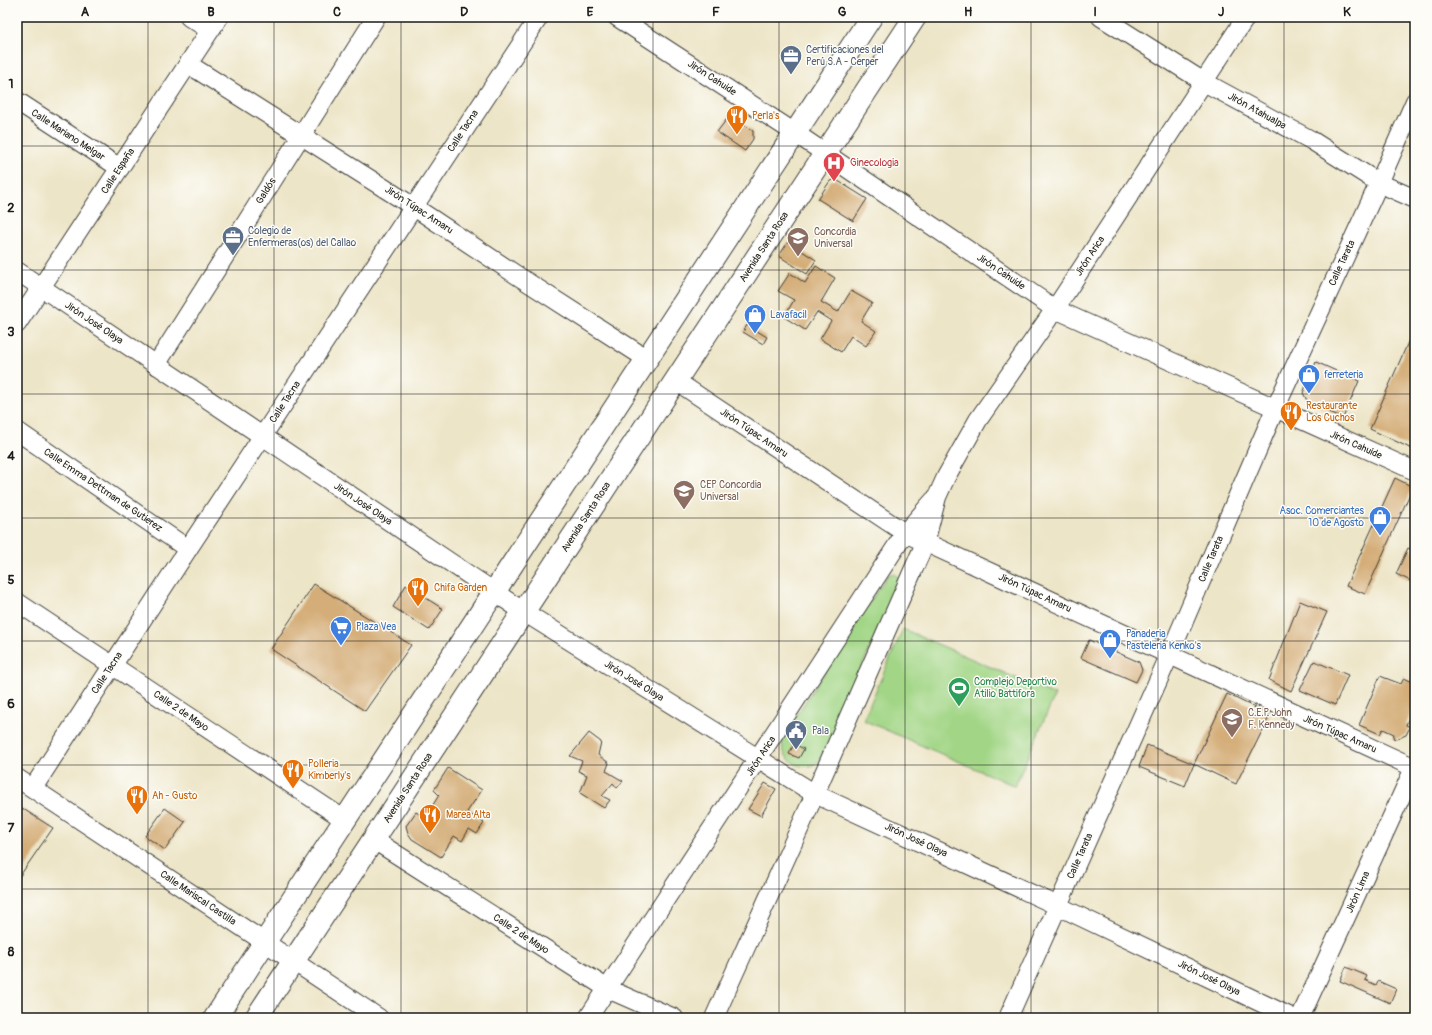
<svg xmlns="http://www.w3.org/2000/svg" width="1432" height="1035" font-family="Pangolin,sans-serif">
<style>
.green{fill:#a2d686;stroke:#5f7951}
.building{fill:#d4ad78}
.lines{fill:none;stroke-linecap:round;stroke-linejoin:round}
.minor-casing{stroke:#3b3a36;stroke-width:20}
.major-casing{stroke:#3b3a36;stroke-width:24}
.minor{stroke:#fff;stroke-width:18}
.major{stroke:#fff;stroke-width:22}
.grid{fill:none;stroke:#1c1c1c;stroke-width:1;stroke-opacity:0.55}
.labels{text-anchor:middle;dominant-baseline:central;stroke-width:3;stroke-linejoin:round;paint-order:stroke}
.service-label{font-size:10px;fill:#4e5e75;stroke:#fdfcf7;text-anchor:start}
.street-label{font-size:10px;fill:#1c1c1c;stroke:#fdfcf7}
.food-label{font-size:10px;fill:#c56008;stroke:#fdfcf7;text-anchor:start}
.health-label{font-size:10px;fill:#be3a42;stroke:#fdfcf7;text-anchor:start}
.education-label{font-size:10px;fill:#785e54;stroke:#fdfcf7;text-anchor:start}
.shop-label{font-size:10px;fill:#366cbe;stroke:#fdfcf7;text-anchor:start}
.leisure-label{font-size:10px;fill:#27864d;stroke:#fdfcf7;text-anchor:start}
.neatline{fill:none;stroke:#1c1c1c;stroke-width:1.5}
.grid-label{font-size:13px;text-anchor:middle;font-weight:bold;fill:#1c1c1c}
</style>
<rect width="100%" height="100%" fill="#fdfcf7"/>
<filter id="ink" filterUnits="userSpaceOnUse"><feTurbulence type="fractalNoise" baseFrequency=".025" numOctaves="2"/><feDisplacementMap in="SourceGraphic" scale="8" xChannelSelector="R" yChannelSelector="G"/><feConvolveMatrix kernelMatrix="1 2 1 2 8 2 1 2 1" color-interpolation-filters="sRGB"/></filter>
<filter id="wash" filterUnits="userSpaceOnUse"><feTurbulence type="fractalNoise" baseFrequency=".012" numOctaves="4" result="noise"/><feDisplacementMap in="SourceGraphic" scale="16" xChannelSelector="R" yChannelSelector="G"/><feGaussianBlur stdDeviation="0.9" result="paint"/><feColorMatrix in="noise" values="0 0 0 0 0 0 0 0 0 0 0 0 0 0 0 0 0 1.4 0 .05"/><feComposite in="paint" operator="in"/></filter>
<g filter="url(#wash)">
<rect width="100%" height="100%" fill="#ede5c7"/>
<g class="green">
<path d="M893,573L899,578L900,581L821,759C805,778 776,758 783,736L887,576Z"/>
<polygon points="903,629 1055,695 1015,786 863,720"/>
</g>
<g id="blocks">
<g class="building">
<polygon points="730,115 753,131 753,139 745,151 717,132"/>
<polygon points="835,179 867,199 853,221 818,199 830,181"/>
<polygon points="788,242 816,260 807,274 779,256"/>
<polygon points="816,266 835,278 821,302 838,312 851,291 872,303 861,321 876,331 866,346 851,336 841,352 820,339 831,321 817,312 805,330 784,317 794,300 778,291 790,273 805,283"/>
<polygon points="747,325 767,337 763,344 743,332"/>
<polygon points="1413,331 1415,332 1415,441 1412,449 1370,429"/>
<polygon points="1316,362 1359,381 1343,418 1308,402 1303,393"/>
<polygon points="1395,478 1413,487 1365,594 1346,586"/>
<polygon points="1408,548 1415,551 1415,583 1396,574"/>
<polygon points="314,584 411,645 365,711 271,649"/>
<polygon points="406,585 443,609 429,630 393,607"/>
<polygon points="1300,601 1327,612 1291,691 1269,680"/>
<polygon points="1089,640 1139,662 1142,670 1136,682 1081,658"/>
<polygon points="1314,661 1348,675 1335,705 1300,690"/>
<polygon points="1380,676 1401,684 1404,678 1415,683 1415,703 1406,725 1410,727 1406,735 1396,739 1393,738 1394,734 1383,729 1380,734 1359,725"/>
<polygon points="1227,694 1270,715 1236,784 1194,764"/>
<polygon points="589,733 601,742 598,755 609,763 606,771 623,781 617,788 613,783 602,796 610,800 604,808 580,793 587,775 578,771 582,761 570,756"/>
<polygon points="794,744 804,749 799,758 789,754"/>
<polygon points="1147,745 1194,764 1185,786 1139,767"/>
<polygon points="448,768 482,790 467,812 484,823 477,834 469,829 462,841 454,836 441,857 412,839 408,833 406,826 416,812 425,818 439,795 434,790"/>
<polygon points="765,783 776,789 761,816 748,809"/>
<polygon points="17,805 53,828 17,880"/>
<polygon points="165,808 185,822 165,850 145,836"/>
<polygon points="1346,967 1367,976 1365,980 1376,985 1378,981 1396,989 1390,1003 1340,981"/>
</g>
</g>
</g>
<g filter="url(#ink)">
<use href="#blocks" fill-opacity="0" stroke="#3b3a36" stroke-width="1"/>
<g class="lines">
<g class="minor-casing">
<g id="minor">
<polyline points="189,17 210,30"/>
<polyline points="617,17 795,133 1055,309 1415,471"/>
<polyline points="1101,17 1204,82 1311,140 1379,183 1415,199"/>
<polyline points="188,64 414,207 518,276 647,359"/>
<polyline points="17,101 120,168"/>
<polyline points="17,271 524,612 815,794 1058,906 1293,1018"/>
<polyline points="17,324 219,17"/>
<polyline points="156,365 376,17"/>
<polyline points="676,381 905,533 1415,768"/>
<polyline points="17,431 188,549"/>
<polyline points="17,602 345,820"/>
<polyline points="17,778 379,1018"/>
<polyline points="33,788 188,549 539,17"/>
<polyline points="374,840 608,989 674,1018"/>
<polyline points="588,1018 905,533 934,500"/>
<polyline points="714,1018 806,814 925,543 937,497 946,477 978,420 1055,309 1246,17"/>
<polyline points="1008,1018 1169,656 1275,409 1379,183 1415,101"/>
<polyline points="1300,1018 1415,766"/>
</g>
</g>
<g class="major-casing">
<g id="major">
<polyline points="215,1018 871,17"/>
<polyline points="256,1018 915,17"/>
</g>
</g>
<use href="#minor" class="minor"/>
<use href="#major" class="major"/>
</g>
</g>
<path class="grid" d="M148,17V1018M274,17V1018M401,17V1018M527,17V1018M653,17V1018M779,17V1018M905,17V1018M1031,17V1018M1158,17V1018M1284,17V1018M17,146H1415M17,270H1415M17,394H1415M17,518H1415M17,641H1415M17,765H1415M17,889H1415"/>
<defs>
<g id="office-pin" transform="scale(1.15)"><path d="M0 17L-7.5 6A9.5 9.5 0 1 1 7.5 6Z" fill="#5c6f8a" stroke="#fdfcf7"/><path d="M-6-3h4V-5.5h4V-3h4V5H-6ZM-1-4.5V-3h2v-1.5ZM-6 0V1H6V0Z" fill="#fff"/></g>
<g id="restaurant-pin" transform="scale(1.15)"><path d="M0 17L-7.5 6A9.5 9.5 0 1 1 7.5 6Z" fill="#e8710a" stroke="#fdfcf7"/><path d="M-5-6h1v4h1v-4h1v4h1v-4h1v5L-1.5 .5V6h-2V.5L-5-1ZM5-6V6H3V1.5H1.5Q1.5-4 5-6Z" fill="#fff"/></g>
<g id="hospital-pin" transform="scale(1.15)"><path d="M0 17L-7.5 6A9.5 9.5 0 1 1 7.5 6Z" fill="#e0444e" stroke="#fdfcf7"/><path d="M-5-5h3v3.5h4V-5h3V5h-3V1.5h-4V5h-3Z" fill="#fff"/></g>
<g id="school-pin" transform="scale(1.15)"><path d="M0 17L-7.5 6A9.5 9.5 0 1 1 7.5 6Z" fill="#8d6e63" stroke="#fdfcf7"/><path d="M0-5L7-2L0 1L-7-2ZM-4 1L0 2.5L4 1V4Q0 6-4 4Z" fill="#fff"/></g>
<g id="shop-pin" transform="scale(1.15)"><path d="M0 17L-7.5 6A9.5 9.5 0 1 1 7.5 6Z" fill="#3f7fe0" stroke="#fdfcf7"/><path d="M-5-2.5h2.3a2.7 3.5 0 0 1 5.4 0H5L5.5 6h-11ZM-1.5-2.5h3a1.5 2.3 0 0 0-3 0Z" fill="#fff"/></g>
<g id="supermarket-pin" transform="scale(1.15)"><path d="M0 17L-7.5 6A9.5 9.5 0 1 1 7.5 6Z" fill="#3f7fe0" stroke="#fdfcf7"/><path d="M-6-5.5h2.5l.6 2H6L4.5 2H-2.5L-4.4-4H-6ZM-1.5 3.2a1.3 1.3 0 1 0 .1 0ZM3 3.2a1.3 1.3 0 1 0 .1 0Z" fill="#fff"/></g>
<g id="stadium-pin" transform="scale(1.15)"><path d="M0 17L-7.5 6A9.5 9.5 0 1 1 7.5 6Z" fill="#2e9e5b" stroke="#fdfcf7"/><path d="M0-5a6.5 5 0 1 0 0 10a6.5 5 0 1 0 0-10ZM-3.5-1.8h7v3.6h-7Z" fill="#fff"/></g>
<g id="university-pin" transform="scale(1.15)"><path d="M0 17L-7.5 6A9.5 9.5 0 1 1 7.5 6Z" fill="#8d6e63" stroke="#fdfcf7"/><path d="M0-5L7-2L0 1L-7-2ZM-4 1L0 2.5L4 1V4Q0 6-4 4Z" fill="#fff"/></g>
<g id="civic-pin" transform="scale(1.15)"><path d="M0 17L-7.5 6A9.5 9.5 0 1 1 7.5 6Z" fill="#5c6f8a" stroke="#fdfcf7"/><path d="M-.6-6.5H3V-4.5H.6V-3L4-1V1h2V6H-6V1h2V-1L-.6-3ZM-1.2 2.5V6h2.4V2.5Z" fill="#fff"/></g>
</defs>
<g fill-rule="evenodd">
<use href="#office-pin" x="791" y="56"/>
<use href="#restaurant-pin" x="737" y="116"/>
<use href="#hospital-pin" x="834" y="163"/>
<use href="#office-pin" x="233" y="237"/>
<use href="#school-pin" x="798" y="238"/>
<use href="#shop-pin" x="755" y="315"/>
<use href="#shop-pin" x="1309" y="375"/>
<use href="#restaurant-pin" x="1291" y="412"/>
<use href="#school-pin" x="684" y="491"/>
<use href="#shop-pin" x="1380" y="517"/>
<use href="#restaurant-pin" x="418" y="588"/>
<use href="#supermarket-pin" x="341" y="627"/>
<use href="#shop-pin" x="1110" y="640"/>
<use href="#stadium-pin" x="959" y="688"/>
<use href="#university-pin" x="1232" y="719"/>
<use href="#civic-pin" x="796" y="731"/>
<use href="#restaurant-pin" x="293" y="770"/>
<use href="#restaurant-pin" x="137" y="796"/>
<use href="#restaurant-pin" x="430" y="815"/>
</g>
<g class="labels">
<g class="service-label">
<text x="806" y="50">Certificaciones del<tspan x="806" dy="12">Perú S.A - Cerper</tspan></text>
<text x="248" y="231">Colegio de<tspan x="248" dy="12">Enfermeras(os) del Callao</tspan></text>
<text x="812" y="731">Pala</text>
</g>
<g class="street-label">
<text transform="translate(712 78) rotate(33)">Jirón Cahuide</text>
<text transform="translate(1257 111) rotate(29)">Jirón Atahualpa</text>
<text transform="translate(463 131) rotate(-57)">Calle Tacna</text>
<text transform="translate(68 135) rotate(33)">Calle Mariano Melgar</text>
<text transform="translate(118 171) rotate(-57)">Calle España</text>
<text transform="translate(266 191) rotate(-58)">Galdós</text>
<text transform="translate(419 210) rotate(33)">Jirón Túpac Amaru</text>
<text transform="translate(764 247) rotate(-57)">Avenida Santa Rosa</text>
<text transform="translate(1090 256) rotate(-57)">Jirón Arica</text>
<text transform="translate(1342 263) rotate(-65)">Calle Tarata</text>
<text transform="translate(1001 272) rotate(34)">Jirón Cahuide</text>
<text transform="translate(94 323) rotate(34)">Jirón José Olaya</text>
<text transform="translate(285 402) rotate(-57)">Calle Tacna</text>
<text transform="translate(754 433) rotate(34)">Jirón Túpac Amaru</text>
<text transform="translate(1356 445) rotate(24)">Jirón Cahuide</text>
<text transform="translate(103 490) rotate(34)">Calle Emma Dettman de Gutierez</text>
<text transform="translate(363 504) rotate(34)">Jirón José Olaya</text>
<text transform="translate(586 517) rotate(-57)">Avenida Santa Rosa</text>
<text transform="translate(1211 559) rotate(-67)">Calle Tarata</text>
<text transform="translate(1035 593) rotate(25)">Jirón Túpac Amaru</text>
<text transform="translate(107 673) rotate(-57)">Calle Tacna</text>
<text transform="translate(634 681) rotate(32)">Jirón José Olaya</text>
<text transform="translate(181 711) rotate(34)">Calle 2 de Mayo</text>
<text transform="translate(1340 734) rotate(24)">Jirón Túpac Amaru</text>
<text transform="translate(761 756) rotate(-57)">Jirón Arica</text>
<text transform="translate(408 788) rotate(-57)">Avenida Santa Rosa</text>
<text transform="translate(916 840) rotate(25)">Jirón José Olaya</text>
<text transform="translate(1080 856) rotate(-66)">Calle Tarata</text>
<text transform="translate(1358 892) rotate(-66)">Jirón Lima</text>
<text transform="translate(198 898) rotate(34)">Calle Mariscal Castilla</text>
<text transform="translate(521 934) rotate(33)">Calle 2 de Mayo</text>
<text transform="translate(1209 978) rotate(26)">Jirón José Olaya</text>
</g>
<g class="food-label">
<text x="752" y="116">Perla's</text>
<text x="1306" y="406">Restaurante<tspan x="1306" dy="12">Los Cuchos</tspan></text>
<text x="434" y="588">Chifa Garden</text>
<text x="308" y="764">Polleria<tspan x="308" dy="12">Kimberly's</tspan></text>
<text x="152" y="796">Ah - Gusto</text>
<text x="446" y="815">Marea Alta</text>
</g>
<g class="health-label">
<text x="850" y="163">Ginecologia</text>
</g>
<g class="education-label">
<text x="814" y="232">Concordia<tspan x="814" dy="12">Universal</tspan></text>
<text x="700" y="485">CEP Concordia<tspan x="700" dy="12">Universal</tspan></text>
<text x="1248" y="713">C.E.P. John<tspan x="1248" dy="12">F. Kennedy</tspan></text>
</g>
<g class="shop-label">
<text x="770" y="315">Lavafacil</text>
<text x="1324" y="375">ferreteria</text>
<text x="1364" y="511" text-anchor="end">Asoc. Comerciantes<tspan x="1364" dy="12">10 de Agosto</tspan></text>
<text x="356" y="627">Plaza Vea</text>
<text x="1126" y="634">Panaderia<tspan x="1126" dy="12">Pasteleria Kenko's</tspan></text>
</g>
<g class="leisure-label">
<text x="974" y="682">Complejo Deportivo<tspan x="974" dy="12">Atilio Battifora</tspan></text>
</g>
</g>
<rect width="1432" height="1035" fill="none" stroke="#fdfcf7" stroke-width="44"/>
<rect x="22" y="22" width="1388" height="991" class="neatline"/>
<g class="grid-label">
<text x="85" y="16">A</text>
<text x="211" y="16">B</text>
<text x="337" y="16">C</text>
<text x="464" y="16">D</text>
<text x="590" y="16">E</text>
<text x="716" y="16">F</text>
<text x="842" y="16">G</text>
<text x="968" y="16">H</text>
<text x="1095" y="16">I</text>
<text x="1221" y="16">J</text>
<text x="1347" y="16">K</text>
<text x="11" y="88">1</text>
<text x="11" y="212">2</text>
<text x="11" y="336">3</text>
<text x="11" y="460">4</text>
<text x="11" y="584">5</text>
<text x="11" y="708">6</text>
<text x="11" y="832">7</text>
<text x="11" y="956">8</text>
</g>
</svg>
